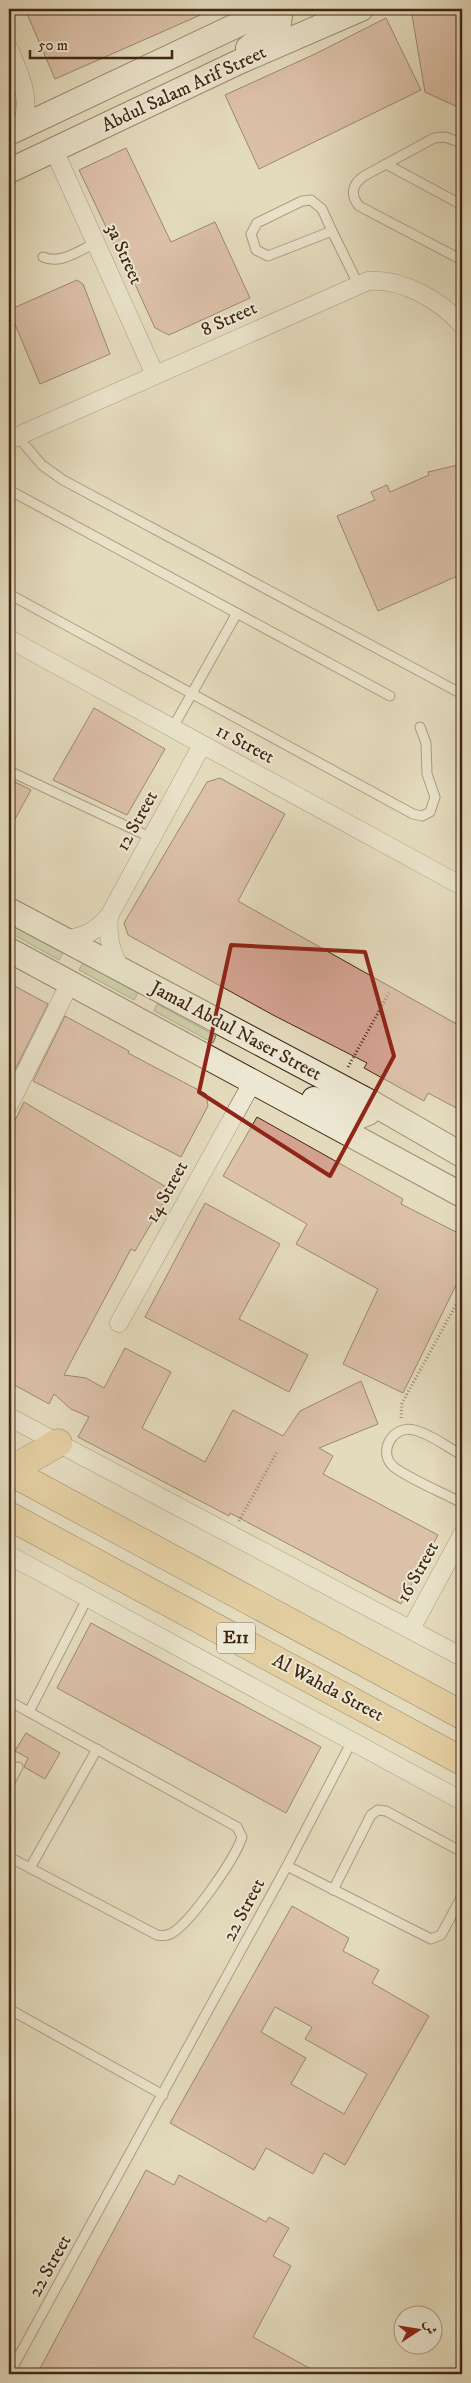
<svg xmlns="http://www.w3.org/2000/svg" width="471" height="2383" font-family="'IM FELL DW Pica',Amiri,serif">
<style>
.green{fill:#b1c193;stroke:#797454}
.building{fill:#d3a291;stroke:#412615;fill-rule:evenodd}
.lines{fill:none;stroke-linecap:round;stroke-linejoin:round}
.lane-casing{stroke:#6a533f;stroke-width:11}
.street-casing{stroke:#6a533f;stroke-width:19}
.secondary-casing{stroke:#412615;stroke-width:26}
.highway-casing{stroke:#412615;stroke-width:29}
.path{stroke:#412615;stroke-width:3;stroke-dasharray:1 2.5;stroke-linecap:butt}
.lane{stroke:#ede8d4;stroke-width:9}
.street{stroke:#ede8d4;stroke-width:18}
.secondary{stroke:#ede8d4;stroke-width:24}
.highway{stroke:#e2be7e;stroke-width:28}
.marked{fill:none;stroke:#8f2418;stroke-width:4;stroke-linejoin:round}
.labels{text-anchor:middle;dominant-baseline:central;stroke-width:4;stroke-linejoin:round;paint-order:stroke}
.shield{fill:#ede8d4;stroke:#75604e;stroke-width:1}
.shield-label{font-size:18px;font-weight:bold;fill:#412615}
.street-label{font-size:19px;fill:#412615;stroke:#ede8d4}
</style>
<rect width="100%" height="100%" fill="#e4dbbd"/>
<filter id="stains"><feTurbulence type="fractalNoise" baseFrequency=".004" numOctaves="4"/><feColorMatrix values="0 0 0 0 .2 0 0 0 0 .09 0 0 0 0 .02 0 0 0 .5 -.17"/></filter>
<radialGradient id="worn" r=".72"><stop offset=".6" stop-color="#630" stop-opacity="0"/><stop offset="1" stop-color="#630" stop-opacity=".3"/></radialGradient>
<g class="green">
<polygon points="9,924 63,953 59,960 9,932"/>
<polygon points="83,963 138,993 134,1000 79,970"/>
<polygon points="157,1004 216,1036 213,1043 154,1011"/>
</g>
<g class="building">
<polygon points="25,9 214,9 55,79"/>
<polygon points="422,9 462,9 462,109 425,92 412,15"/>
<polygon points="386,18 421,90 259,169 225,95 315,54"/>
<polygon points="126,148 171,242 215,222 250,298 169,335 155,328 119,249 117,250 79,170"/>
<polygon points="77,280 83,284 110,354 40,384 9,310"/>
<polygon points="462,464 462,574 378,611 337,516 375,500 371,492 387,485 390,492 429,475 428,472"/>
<polygon points="94,708 165,749 127,815 53,780"/>
<polygon points="220,778 285,814 238,901 462,1027 462,1111 428,1093 424,1101 364,1068 367,1063 273,1015 128,935 124,923 207,782"/>
<polygon points="9,779 31,790 9,830"/>
<polygon points="9,983 48,1004 15,1070 9,1066"/>
<polygon points="65,1016 129,1051 128,1053 206,1094 208,1106 181,1157 33,1081"/>
<polygon points="24,1102 171,1190 135,1251 131,1249 64,1375 86,1378 104,1388 125,1348 171,1372 142,1428 205,1462 233,1410 283,1436 300,1411 361,1381 378,1424 319,1448 333,1456 323,1474 438,1535 401,1604 230,1513 229,1516 78,1437 89,1417 71,1409 54,1394 49,1404 9,1382 9,1133"/>
<polygon points="257,1117 403,1199 401,1204 462,1235 462,1273 403,1393 343,1364 378,1289 296,1244 307,1224 223,1176"/>
<polygon points="205,1203 280,1244 239,1319 308,1355 289,1392 145,1317"/>
<polygon points="91,1623 321,1747 286,1813 57,1688"/>
<polygon points="26,1733 60,1753 45,1779 24,1767 28,1758 15,1751"/>
<path d="M292,1906L349,1938L343,1951L379,1970L372,1983L429,2016L345,2165L324,2153L313,2174L266,2148L254,2170L170,2123ZM275,2007L312,2027L305,2039L367,2074L344,2114L291,2084L306,2058L261,2032Z"/>
<polygon points="146,2170 174,2185 179,2175 266,2222 269,2217 289,2228 273,2256 291,2266 253,2337 320,2374 37,2374"/>
</g>
<g class="lines">
<g class="lane-casing">
<g id="lane">
<path d="M462,143L445,137L434,138L364,176C352,184 350,195 359,206L462,260"/>
<polyline points="386,164 462,205"/>
<polygon points="311,200 322,209 332,231 268,256 256,250 251,234 257,223 302,201"/>
<polyline points="332,231 358,284"/>
<path d="M43,257C61,265 79,250 96,243"/>
<polyline points="17,436 42,465 63,480 462,694"/>
<polyline points="9,490 390,696"/>
<polyline points="9,594 413,814 422,816 430,812 435,797 427,774 426,743 420,727"/>
<polyline points="172,729 237,613"/>
<polyline points="9,771 152,838"/>
<path d="M462,1455C447,1447 431,1434 414,1430C394,1424 376,1452 394,1467C409,1479 444,1493 462,1503"/>
<path d="M9,1701L237,1827L242,1837C235,1859 191,1922 172,1933C167,1936 163,1936 157,1935L9,1857"/>
<polyline points="29,1712 88,1597"/>
<polyline points="9,1784 18,1767"/>
<polyline points="287,1866 431,1939 441,1935 462,1896"/>
<polyline points="30,1868 97,1749"/>
<polyline points="333,1890 371,1815 378,1810 386,1811 462,1852"/>
<polyline points="9,2009 163,2095"/>
<polyline points="9,2374 287,1866 352,1741"/>
<polyline points="460,2374 462,2371"/>
</g>
</g>
<g class="street-casing">
<g id="street">
<path d="M9,49C20,76 32,97 22,127"/>
<polyline points="54,150 155,375"/>
<path d="M9,440L368,281C402,278 440,300 462,325"/>
<polyline points="9,639 462,886"/>
<path d="M109,916C107,937 111,953 122,971"/>
<path d="M64,939C84,938 96,931 109,916L202,745"/>
<polyline points="9,1105 70,983"/>
<polyline points="119,1323 253,1081"/>
<polyline points="9,1417 462,1657"/>
<polyline points="9,1555 462,1801"/>
<polyline points="411,1629 462,1535"/>
</g>
</g>
<g class="secondary-casing">
<g id="secondary">
<polyline points="248,48 279,23 281,9"/>
<polyline points="9,133 271,9"/>
<polyline points="9,171 241,61 361,9"/>
<polyline points="9,910 372,1103 462,1155"/>
<polyline points="9,950 462,1195"/>
<polyline points="314,1099 358,1117 368,1113 372,1103"/>
</g>
</g>
<g class="highway-casing">
<g id="highway">
<polyline points="9,1471 462,1715"/>
<polyline points="9,1471 58,1443"/>
<polyline points="9,1516 462,1761"/>
</g>
</g>
<g class="path">
<polyline points="348,1067 389,993"/>
<polyline points="401,1418 402,1403 462,1294"/>
<polyline points="239,1521 277,1452"/>
</g>
<use href="#lane" class="lane"/>
<use href="#street" class="street"/>
<use href="#secondary" class="secondary"/>
<use href="#highway" class="highway"/>
</g>
<path d="M0 0H471V2383H0ZM231,945L365,952L394,1056L330,1176L199,1092Z" fill="#e4dbbd" fill-opacity=".55" fill-rule="evenodd"/>
<path class="marked" d="M231,945L365,952L394,1056L330,1176L199,1092Z"/>
<g class="labels">
<rect class="shield" x="217" y="1622.5" width="38" height="31" rx="4"/>
<g class="shield-label">
<text x="236" y="1638">E11</text>
</g>
<g class="street-label">
<text transform="translate(184 89) rotate(-25)">Abdul Salam Arif Street</text>
<text transform="translate(124 254) rotate(66)">3a Street</text>
<text transform="translate(229 319) rotate(-24)">8 Street</text>
<text transform="translate(245 744) rotate(28)">11 Street</text>
<text transform="translate(137 821) rotate(-61)">12 Street</text>
<text transform="translate(236 1031) rotate(28)">Jamal Abdul Naser Street</text>
<text transform="translate(167 1192) rotate(-61)">14 Street</text>
<text transform="translate(418 1572) rotate(-61)">16 Street</text>
<text transform="translate(328 1688) rotate(28)">Al Wahda Street</text>
<text transform="translate(244 1910) rotate(-62)">22 Street</text>
<text transform="translate(50 2266) rotate(-61)">22 Street</text>
</g>
</g>
<rect width="471" height="2383" fill="none" stroke="#e4dbbd" stroke-width="30"/>
<rect x="10" y="10" width="451" height="2363" fill="none" stroke="#412615" stroke-width="2.5"/>
<rect x="15" y="15" width="441" height="2353" fill="none" stroke="#412615"/>
<g transform="translate(418 2330) rotate(78)"><circle r="24" fill="#ede8d4" stroke="#a89a88"/>
<path d="M0-4L9 19L0 12L-9 19Z" fill="#8f2418"/>
<text y="-8" font-size="14" font-weight="bold" text-anchor="middle" fill="#412615">ش</text>
</g>
<path d="M30 50v8h142v-8" fill="none" stroke="#412615" stroke-width="2.5"/>
<text x="38" y="50" font-size="15" fill="#412615" stroke="#ede8d4" stroke-width="4" paint-order="stroke">50 m</text>
<rect width="100%" height="100%" filter="url(#stains)"/>
<rect width="100%" height="100%" fill="url(#worn)"/>
</svg>
